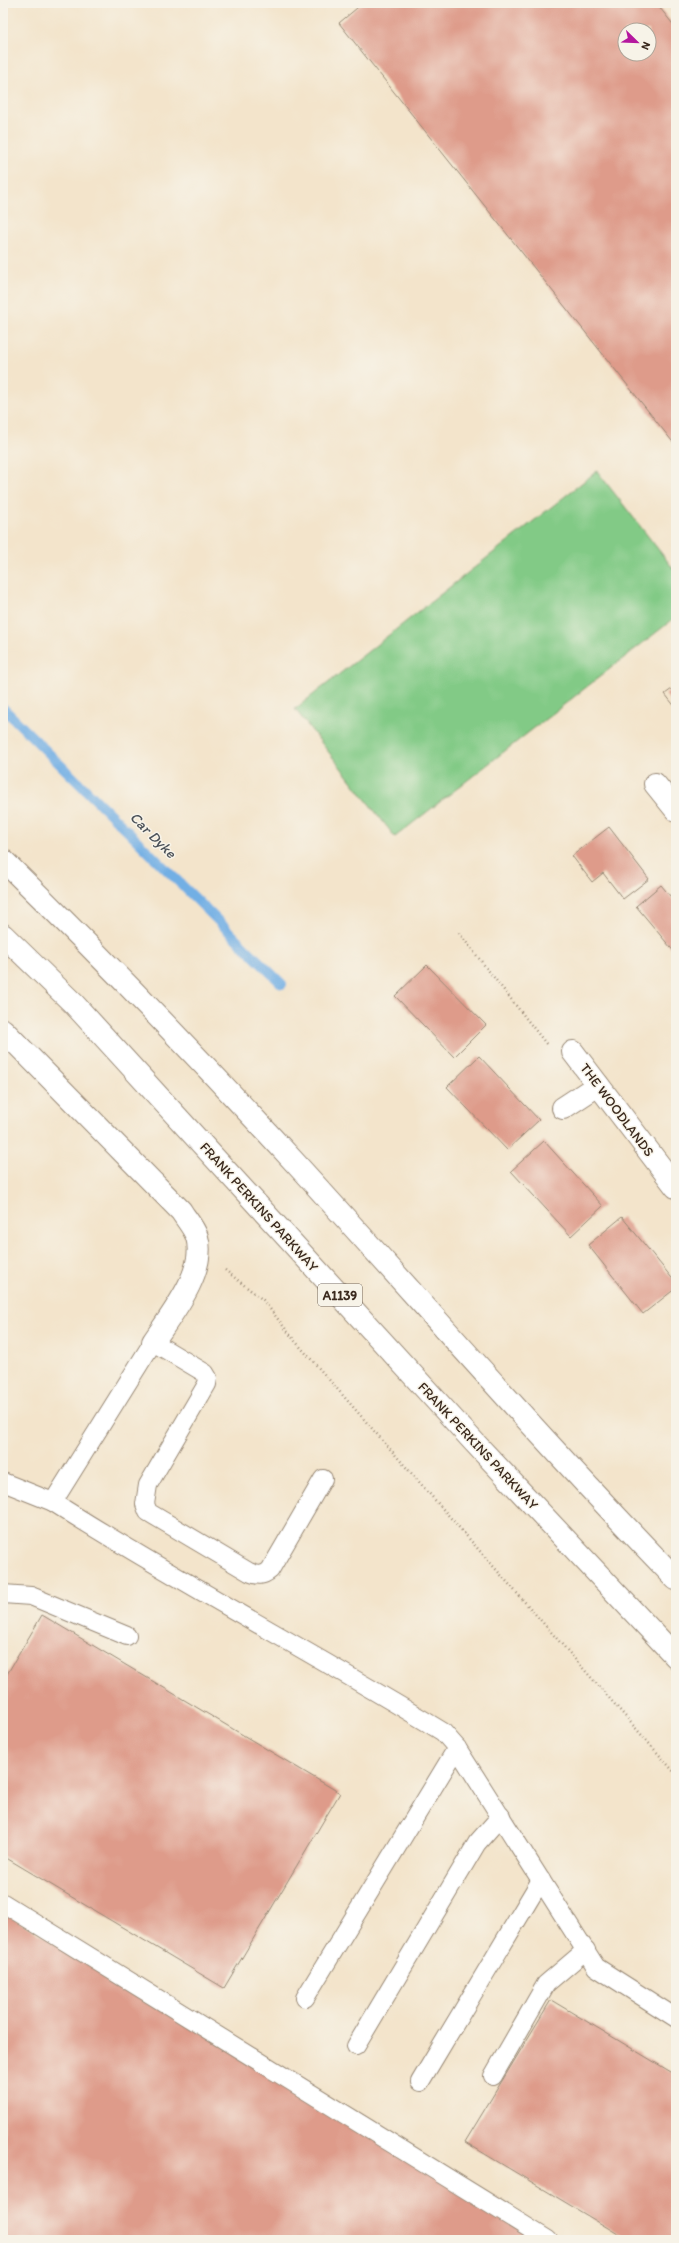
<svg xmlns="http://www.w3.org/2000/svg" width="679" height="2243" font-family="Itim,sans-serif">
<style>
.green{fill:#82ca86;stroke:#5e7a52}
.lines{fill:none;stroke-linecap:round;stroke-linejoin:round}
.stream{stroke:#72afe4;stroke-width:10}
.building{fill:#de9b8a;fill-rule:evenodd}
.lane-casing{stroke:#978774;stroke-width:20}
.street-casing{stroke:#978774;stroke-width:24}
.highway-casing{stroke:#978774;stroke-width:24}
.path{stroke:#978774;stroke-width:2.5;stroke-dasharray:1 3;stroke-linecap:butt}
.lane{stroke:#fff;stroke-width:18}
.street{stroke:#fff;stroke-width:22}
.highway{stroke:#fff;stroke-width:22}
.labels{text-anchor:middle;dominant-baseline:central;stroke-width:3;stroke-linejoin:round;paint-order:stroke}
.shield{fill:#f7f3e8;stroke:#73665b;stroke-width:1}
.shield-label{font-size:13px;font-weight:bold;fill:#3b2a1e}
.street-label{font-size:14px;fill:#3b2a1e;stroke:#f7f3e8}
.water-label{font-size:15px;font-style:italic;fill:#4c5259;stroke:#f7f3e8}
</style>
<rect width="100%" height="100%" fill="#f7f3e8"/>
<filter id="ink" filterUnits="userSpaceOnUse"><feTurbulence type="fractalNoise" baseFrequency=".025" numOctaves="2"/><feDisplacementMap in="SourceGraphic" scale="8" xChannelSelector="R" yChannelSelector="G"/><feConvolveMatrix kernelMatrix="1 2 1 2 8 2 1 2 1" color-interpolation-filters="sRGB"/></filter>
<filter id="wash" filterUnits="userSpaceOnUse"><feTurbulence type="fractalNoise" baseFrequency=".012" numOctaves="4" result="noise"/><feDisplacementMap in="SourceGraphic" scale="16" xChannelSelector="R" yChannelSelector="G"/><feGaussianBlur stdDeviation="0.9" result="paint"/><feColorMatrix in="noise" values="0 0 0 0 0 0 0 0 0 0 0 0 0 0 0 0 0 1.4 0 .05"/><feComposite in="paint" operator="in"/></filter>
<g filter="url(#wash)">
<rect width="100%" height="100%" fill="#f3e4cb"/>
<polygon class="green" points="597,471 676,572 676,617 395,837 295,709"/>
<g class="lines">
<polyline class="stream" points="3,708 282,984"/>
</g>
<g id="blocks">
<g class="building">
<path d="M363,3H656L676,28V446L339,23ZM625,30H649V54H625Z"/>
<polygon points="676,686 676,708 665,694"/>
<polygon points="609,827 649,879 623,899 603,873 592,882 572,856"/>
<polygon points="661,885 676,903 676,954 636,906"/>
<polygon points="427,965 486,1025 454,1057 395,996"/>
<polygon points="479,1056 539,1120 507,1150 447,1087"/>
<polygon points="544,1141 603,1206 571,1236 511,1171"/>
<polygon points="622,1217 676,1283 676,1288 643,1314 588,1245"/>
<polygon points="42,1615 340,1793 224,1988 3,1856 3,1681"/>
<polygon points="3,1912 547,2240 3,2240"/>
<polygon points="551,2000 676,2075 676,2240 628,2240 465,2142"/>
</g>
</g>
</g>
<g filter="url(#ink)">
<use href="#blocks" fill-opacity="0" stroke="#978774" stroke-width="1"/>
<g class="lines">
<g class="lane-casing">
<g id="lane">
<path d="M323,1479L270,1570C263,1576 258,1576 249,1572L148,1512L145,1504L148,1485L207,1384L208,1378L205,1373L153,1342L53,1502C180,1583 314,1653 443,1732L457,1748L596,1967L676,2018"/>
<polyline points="3,1482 53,1502"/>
<polyline points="3,1594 31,1596 127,1636"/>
<polyline points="3,1903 548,2240"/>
<polyline points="305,1998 457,1748"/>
<polyline points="356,2046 477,1843 501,1816"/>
<polyline points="493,2076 546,1984 586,1950"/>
<polyline points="420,2082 541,1880"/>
</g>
</g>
<g class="street-casing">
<g id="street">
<polyline points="655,784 676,810"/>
<path d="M3,1030L181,1211C186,1219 194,1228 197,1237C207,1271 171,1315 153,1342"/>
<polyline points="573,1052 676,1187"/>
<polyline points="563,1108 598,1085"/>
</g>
</g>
<g class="highway-casing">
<g id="highway">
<path d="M3,860C104,959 202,1061 298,1166C424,1304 546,1445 676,1579"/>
<polyline points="3,935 74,1004 474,1442 676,1657"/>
</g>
</g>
<g class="path">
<polyline points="459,933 547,1045"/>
<polyline points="225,1270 263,1300 295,1341 676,1774"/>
</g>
<use href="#lane" class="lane"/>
<use href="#street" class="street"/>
<use href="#highway" class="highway"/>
</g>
</g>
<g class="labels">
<rect class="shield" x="318" y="1284" width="44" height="22" rx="3"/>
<g class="shield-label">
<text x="340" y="1295">A1139</text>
</g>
<g class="street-label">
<text transform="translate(617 1110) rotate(53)">THE WOODLANDS</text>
<text transform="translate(259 1207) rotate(48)">FRANK PERKINS PARKWAY</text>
<text transform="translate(478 1446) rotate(47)">FRANK PERKINS PARKWAY</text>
</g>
<g class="water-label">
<text transform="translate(153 835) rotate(45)">Car Dyke</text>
</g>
</g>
<rect width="679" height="2243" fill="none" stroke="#f7f3e8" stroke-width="16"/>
<g transform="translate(637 42) rotate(113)"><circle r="19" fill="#f7f3e8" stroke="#aca397"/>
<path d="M0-3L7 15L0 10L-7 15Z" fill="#b5179e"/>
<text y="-6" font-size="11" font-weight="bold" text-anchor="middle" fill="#3b2a1e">N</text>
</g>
</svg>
